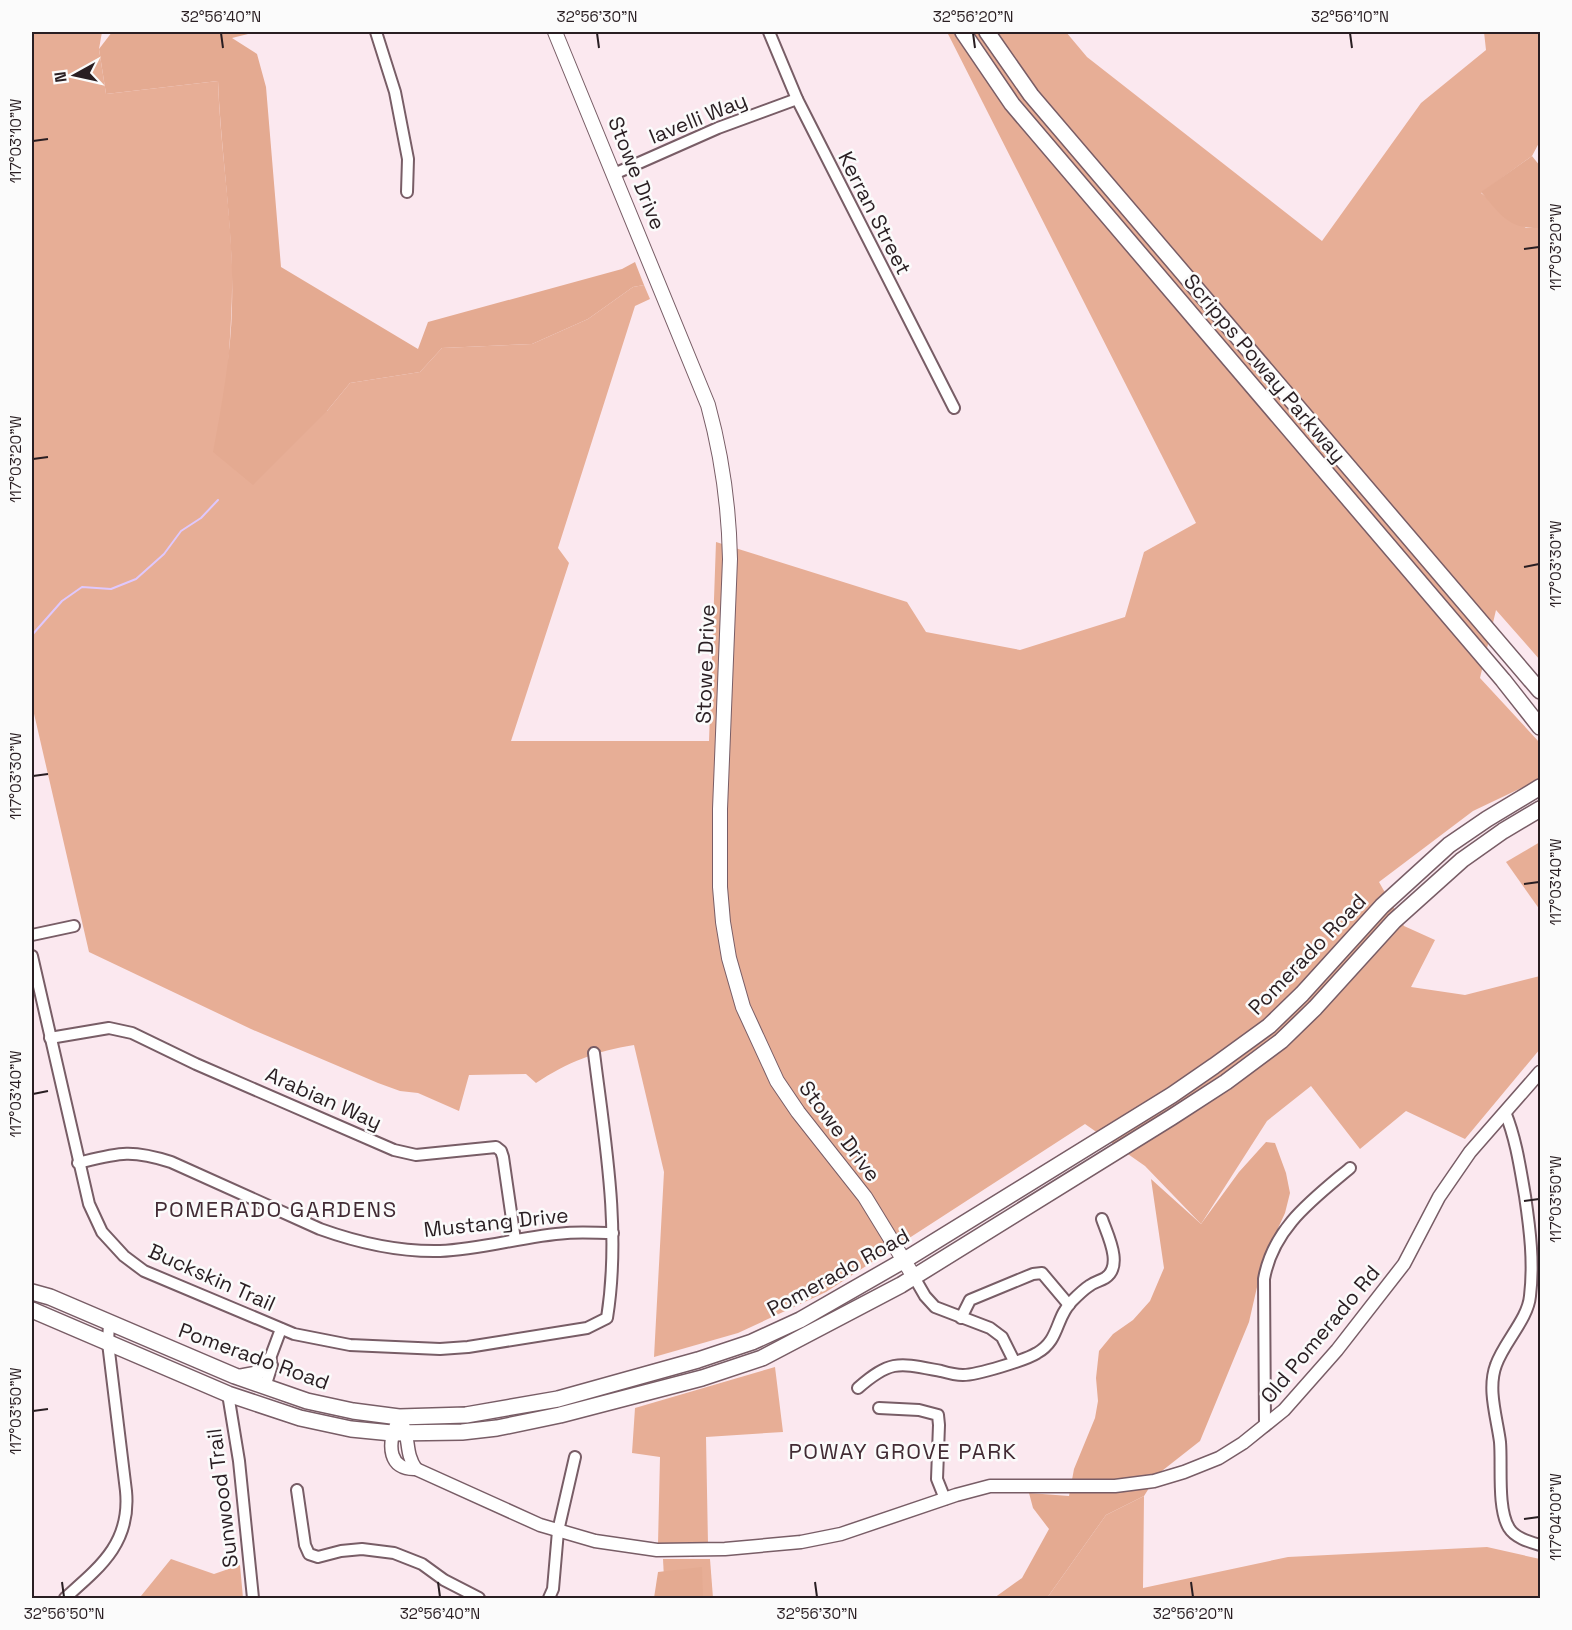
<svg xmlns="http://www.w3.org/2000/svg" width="1572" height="1630" font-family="'Space Grotesk',sans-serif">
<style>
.green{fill:#e7ae96}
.forest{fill:#e4aa91}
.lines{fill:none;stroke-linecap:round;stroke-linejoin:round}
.stream{stroke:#dfc8fd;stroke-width:2}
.minor-casing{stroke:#785d66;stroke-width:14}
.tertiary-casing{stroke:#785d66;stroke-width:15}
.secondary-casing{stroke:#785d66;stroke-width:16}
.primary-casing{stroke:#785d66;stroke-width:18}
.minor{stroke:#fff;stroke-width:10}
.tertiary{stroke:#fff;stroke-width:12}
.secondary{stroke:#fff;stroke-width:14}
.primary{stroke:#fff;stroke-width:15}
.ticks{fill:none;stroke:#291e22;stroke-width:2}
.labels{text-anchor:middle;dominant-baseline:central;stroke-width:5;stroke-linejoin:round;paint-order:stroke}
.street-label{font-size:21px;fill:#291e22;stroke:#fbfbfb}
.neighbourhood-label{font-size:22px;letter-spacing:1.5px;fill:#422b34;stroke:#fbfbfb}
.neatline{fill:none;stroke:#291e22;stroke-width:2}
.ticks-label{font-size:15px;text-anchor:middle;fill:#291e22}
</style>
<rect width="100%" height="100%" fill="#fbe8ef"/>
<g class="green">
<path d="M32,32H102L99,49L106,94L218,81C220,142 230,203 232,265C233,300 230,335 228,371L327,411L350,383L420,372L442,348L532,344L588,319L633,287L644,285L650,299L635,306L558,548L569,563L511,741H709L716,542L907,602L926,632L1020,650L1125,617L1144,552L1196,523L947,32H1066L1087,57L1322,241L1421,103L1486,50L1484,32H1540V141L1532,156L1481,193L1526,228H1540V660L1496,610L1480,678L1540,743V779L1473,811L1379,882L1404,926L1435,940L1411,987L1465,995L1540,976V1049L1465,1139L1406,1111L1360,1149L1311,1086L1267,1121L1201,1224L1145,1166L1085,1124L826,1292L738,1333L654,1357L664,1172L634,1045C596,1051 568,1062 536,1083L526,1074L469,1075L459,1111L418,1093L400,1091L378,1083L251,1029L89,952L32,705Z"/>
<polygon points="1540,842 1540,910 1506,862"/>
<polygon points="775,1367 783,1432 706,1437 708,1544 658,1544 660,1457 632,1453 635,1408"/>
<polygon points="1144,1496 1143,1588 1288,1557 1487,1547 1540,1559 1540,1598 1047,1598 1106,1515"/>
<polygon points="171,1559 214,1574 240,1565 243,1598 144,1598 141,1596"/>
<polygon points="663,1559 710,1559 713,1598 665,1598"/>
</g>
<g class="forest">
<path d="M112,32H256L232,38L257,54L266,87L281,267L418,349L428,322L622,269L635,262L644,285L633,287L588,319L532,344L442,348L420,372L350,383L327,411L253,485L213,452C222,403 231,355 232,306C234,231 221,156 218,81L106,94L99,49Z"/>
<path d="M1532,156L1540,166V228C1508,229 1501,215 1481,192Z"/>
<polygon points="1266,1142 1275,1143 1286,1173 1290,1193 1285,1213 1263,1261 1249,1322 1200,1441 1158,1474 1144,1496 1106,1515 1047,1598 994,1598 1022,1578 1049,1529 1033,1508 1029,1493 1069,1496 1074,1469 1095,1418 1098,1401 1096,1378 1099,1351 1113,1334 1133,1320 1150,1301 1164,1268 1151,1179 1201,1224 1239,1172"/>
<polygon points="702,1567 703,1598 654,1598 658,1572"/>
</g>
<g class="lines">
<polyline class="stream" points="32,635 62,601 82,587 111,589 136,579 164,554 181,531 201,518 218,500"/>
<g class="minor-casing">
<g id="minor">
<polyline points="376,32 395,92 408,159 407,192"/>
<polyline points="769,32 797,99 954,408"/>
<polyline points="614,174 718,128 797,99"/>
<polyline points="32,935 74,926"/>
<path d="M32,956L89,1204L102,1232L124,1256L144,1271L294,1334L350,1345L440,1349L468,1347L587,1328L607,1318C621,1230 605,1141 594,1053"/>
<polyline points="50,1038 109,1028 132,1033 196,1064 394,1150 416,1155 496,1147 501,1151 503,1157 515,1240"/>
<path d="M1505,1112C1516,1139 1520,1167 1525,1196C1530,1230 1534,1262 1530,1296C1528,1319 1504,1342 1496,1365C1487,1389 1497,1418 1500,1442C1502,1465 1497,1509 1509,1528C1515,1538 1530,1542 1540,1545"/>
<path d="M78,1163C119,1153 130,1149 171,1162L320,1229C359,1243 399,1252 440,1251C483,1249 524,1236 567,1233C582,1232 598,1233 613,1233"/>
<polyline points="914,1277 925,1296 935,1307 990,1328 1002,1337 1014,1361"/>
<polyline points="961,1318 970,1300 1033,1274 1042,1273 1069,1305"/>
<polyline points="265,1387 272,1365 269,1361 281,1329"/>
<path d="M858,1388C891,1359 899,1363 941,1371C948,1373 956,1375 963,1375C977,1375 1026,1360 1037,1353C1060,1340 1055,1318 1072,1301C1077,1296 1083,1290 1089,1286C1094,1282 1100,1281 1105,1278C1124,1266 1107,1234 1102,1219"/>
<polyline points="228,1394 239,1461 253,1598"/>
<polyline points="879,1408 919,1410 938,1415 939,1425 937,1479 945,1499"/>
<path d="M1265,1426L1264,1279C1273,1228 1312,1200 1350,1168"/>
<polyline points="297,1490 305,1545 309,1554 318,1557 341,1551 362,1549 394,1553 422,1564 444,1580 479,1598"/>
<path d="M65,1598C100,1567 131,1543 126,1491L108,1343L109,1323"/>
<polyline points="549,1598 553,1589 558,1531 575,1457"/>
</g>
</g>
<g class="tertiary-casing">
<g id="tertiary">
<path d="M396,1425C388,1445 388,1470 416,1469L540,1525L595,1541L657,1550L725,1549L801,1542L841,1534L956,1495L990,1486H1115L1154,1481L1184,1472L1219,1458L1243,1443L1284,1410L1337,1350L1404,1264L1439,1197L1470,1152L1540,1072"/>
<path d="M403,1425C410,1441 405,1453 416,1469"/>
</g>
</g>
<g class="secondary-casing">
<path id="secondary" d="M555,32L708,405C722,456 729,506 730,559L720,809V887L723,922L729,958L743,1007L777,1081L798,1112L865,1197L914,1277"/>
</g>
<g class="primary-casing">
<g id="primary">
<polyline points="963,32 1012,104 1503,680 1540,727"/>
<polyline points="987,32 1031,95 1540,691"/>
<polyline points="32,1292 50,1297 235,1376 307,1401 353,1411 399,1417 466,1415 558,1399 698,1360 752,1342 800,1320 908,1258 1172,1095 1214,1066 1269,1026 1302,994 1382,906 1449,845 1487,819 1540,787"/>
<polyline points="32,1310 228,1394 300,1418 351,1429 392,1433 462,1432 497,1428 560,1415 702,1378 762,1358 901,1285 1172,1117 1226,1082 1281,1041 1315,1008 1394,921 1462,860 1503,831 1540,809"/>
<polyline points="240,1377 256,1374 269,1361"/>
</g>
</g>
<use href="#minor" class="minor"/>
<use href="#tertiary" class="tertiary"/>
<use href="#secondary" class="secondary"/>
<use href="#primary" class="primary"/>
</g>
<path class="ticks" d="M221,33L223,48M597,33L599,48M973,33L975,48M1350,33L1352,48M33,141L48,139M1524,249L1539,247M33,459L48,457M1524,567L1539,564M33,776L48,774M1524,884L1539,882M33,1094L48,1091M1524,1201L1539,1199M33,1411L48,1409M1524,1519L1539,1517M62,1582L64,1597M438,1582L440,1597M815,1582L817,1597M1191,1582L1193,1597"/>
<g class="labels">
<g class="street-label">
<text transform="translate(698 118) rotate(-22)">Iavelli Way</text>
<text transform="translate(637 173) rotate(68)">Stowe Drive</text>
<text transform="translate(875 213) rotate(63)">Kerran Street</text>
<text transform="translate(1265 368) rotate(50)">Scripps Poway Parkway</text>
<text transform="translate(705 664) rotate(-88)">Stowe Drive</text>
<text transform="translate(1307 954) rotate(-46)">Pomerado Road</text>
<text transform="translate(324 1098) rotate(24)">Arabian Way</text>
<text transform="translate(840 1131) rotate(53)">Stowe Drive</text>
<text transform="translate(496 1222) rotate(-6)">Mustang Drive</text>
<text transform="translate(838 1272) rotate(-29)">Pomerado Road</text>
<text transform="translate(212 1277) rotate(24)">Buckskin Trail</text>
<text transform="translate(1320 1334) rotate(-50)">Old Pomerado Rd</text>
<text transform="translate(254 1356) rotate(20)">Pomerado Road</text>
<text transform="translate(222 1498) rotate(-97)">Sunwood Trail</text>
</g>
<g class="neighbourhood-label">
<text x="276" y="1209">POMERADO GARDENS</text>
<text x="903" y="1451">POWAY GROVE PARK</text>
</g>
</g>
<rect width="1572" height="1630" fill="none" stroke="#fbfbfb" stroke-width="66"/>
<g transform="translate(75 75) rotate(262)" stroke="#fbfbfb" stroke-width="4.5" paint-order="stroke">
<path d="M0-4.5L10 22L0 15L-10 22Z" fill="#291e22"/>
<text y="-9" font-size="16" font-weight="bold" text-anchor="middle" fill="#291e22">N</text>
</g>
<rect x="33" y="33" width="1506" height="1564" class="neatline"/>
<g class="ticks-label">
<text x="221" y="22">32°56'40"N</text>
<text x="597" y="22">32°56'30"N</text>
<text x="973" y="22">32°56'20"N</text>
<text x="1350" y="22">32°56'10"N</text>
<text transform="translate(16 141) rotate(-90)" y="5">117°03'10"W</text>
<text transform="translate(1556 247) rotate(-90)" y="5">117°03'20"W</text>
<text transform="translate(16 459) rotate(-90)" y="5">117°03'20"W</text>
<text transform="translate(1556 564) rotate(-90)" y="5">117°03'30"W</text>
<text transform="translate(16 776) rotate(-90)" y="5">117°03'30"W</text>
<text transform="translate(1556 882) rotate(-90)" y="5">117°03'40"W</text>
<text transform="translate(16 1094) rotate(-90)" y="5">117°03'40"W</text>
<text transform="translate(1556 1199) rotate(-90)" y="5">117°03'50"W</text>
<text transform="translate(16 1411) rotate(-90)" y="5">117°03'50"W</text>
<text transform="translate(1556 1517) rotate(-90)" y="5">117°04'00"W</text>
<text x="64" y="1619">32°56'50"N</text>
<text x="440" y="1619">32°56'40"N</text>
<text x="817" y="1619">32°56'30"N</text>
<text x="1193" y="1619">32°56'20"N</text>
</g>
</svg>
